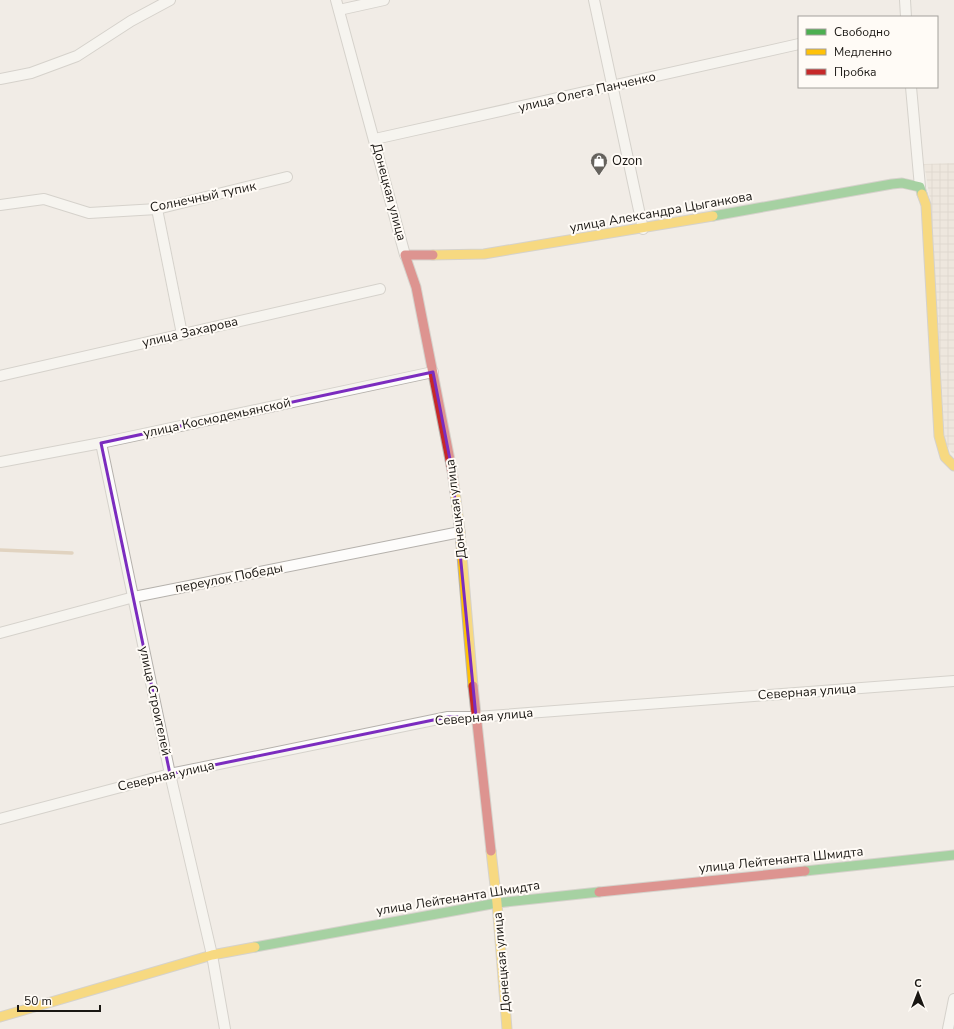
<svg xmlns="http://www.w3.org/2000/svg" width="954" height="1029" font-family="'Nunito Sans',sans-serif">
<style>
.industrial{fill:url(#industrial-grid)}
.lines{fill:none;stroke-linecap:round;stroke-linejoin:round}
.stream{stroke:#ceb493;stroke-width:3.5}
.street-casing{stroke:#b5b1ac;stroke-width:12}
.fast-casing{stroke:#b5b1ac;stroke-width:11}
.slow-casing{stroke:#b5b1ac;stroke-width:11}
.jam-casing{stroke:#b5b1ac;stroke-width:11}
.street{stroke:#fdfcfb;stroke-width:10}
.fast{stroke:#4caf50;stroke-width:9}
.slow{stroke:#ffc107;stroke-width:9}
.jam{stroke:#c62828;stroke-width:9}
.marked{fill:none;stroke:#7b2cbf;stroke-width:3;stroke-linejoin:round}
.labels{text-anchor:middle;dominant-baseline:central;stroke-width:4;stroke-linejoin:round;paint-order:stroke}
.street-label{font-size:13px;fill:#1a1713;stroke:#fffbf6}
.poi-label{font-size:13px;fill:#1a1713;stroke:#fffbf6;text-anchor:start}
</style>
<defs>
<pattern id="industrial-grid" width="8" height="8" patternUnits="userSpaceOnUse"><rect width="8" height="8" fill="#ece1d5"/><path d="M0 4h8M4 0v8" fill="none" stroke="#cac0b6"/></pattern>
</defs>
<rect width="100%" height="100%" fill="#f1ece6"/>
<polygon class="industrial" points="954,163 954,454 951,452 945,441 931,205 924,164"/>
<g class="lines">
<polyline class="stream" points="0,550 72,553"/>
<g class="street-casing">
<g id="street">
<polyline points="336,0 405,255"/>
<polyline points="594,0 643,229"/>
<polyline points="905,0 906,17"/>
<polyline points="339,10 384,0"/>
<polyline points="0,79 31,73 77,56 131,21 170,0"/>
<polyline points="911,87 920,187"/>
<polyline points="375,139 799,44"/>
<polyline points="0,205 44,199 89,213 157,209 287,177"/>
<polyline points="157,209 182,334"/>
<polyline points="0,376 380,289"/>
<polyline points="101,443 170,774 212,955 225,1029"/>
<polyline points="0,462 101,443 433,372"/>
<polyline points="0,633 134,597 460,532"/>
<polyline points="0,819 170,774 448,717 476,717 954,681"/>
<polyline points="948,1029 954,999"/>
</g>
</g>
<g class="fast-casing">
<g id="fast">
<polyline points="713,216 892,184 902,183 920,187 922,194"/>
<polyline points="805,871 954,855"/>
<polyline points="255,947 497,903 599,892"/>
</g>
</g>
<g class="slow-casing">
<g id="slow">
<polyline points="922,194 926,205 939,436 945,457 954,466"/>
<polyline points="433,255 484,254 713,216"/>
<polyline points="455,491 460,532 473,686"/>
<polyline points="491,851 497,903 507,1029"/>
<polyline points="0,1017 212,955 255,947"/>
</g>
</g>
<g class="jam-casing">
<g id="jam">
<polyline points="433,255 405,255 416,287 452,470 455,491"/>
<polyline points="473,686 491,851"/>
<polyline points="599,892 805,871"/>
</g>
</g>
<use href="#street" class="street"/>
<use href="#fast" class="fast"/>
<use href="#slow" class="slow"/>
<use href="#jam" class="jam"/>
</g>
<path d="M0 0H954V1029H0ZM433,372L452,470L476,717H448L170,774L101,443Z" fill="#f1ece6" fill-opacity=".55" fill-rule="evenodd"/>
<path class="marked" d="M433,372L452,470L476,717H448L170,774L101,443Z"/>
<defs>
<g id="shop-pin" transform="scale(0.9)"><path d="M0 17L-7.5 6A9.5 9.5 0 1 1 7.5 6Z" fill="#65625d" stroke="#fffbf6"/><path d="M-5-2.5h2.3a2.7 3.5 0 0 1 5.4 0H5L5.5 6h-11ZM-1.5-2.5h3a1.5 2.3 0 0 0-3 0Z" fill="#fff"/></g>
</defs>
<g fill-rule="evenodd">
<use href="#shop-pin" x="599" y="161"/>
</g>
<g class="labels">
<g class="street-label">
<text transform="translate(587 92) rotate(-13)">улица Олега Панченко</text>
<text transform="translate(389 192) rotate(75)">Донецкая улица</text>
<text transform="translate(203 197) rotate(-12)">Солнечный тупик</text>
<text transform="translate(661 212) rotate(-10)">улица Александра Цыганкова</text>
<text transform="translate(190 332) rotate(-13)">улица Захарова</text>
<text transform="translate(217 418) rotate(-12)">улица Космодемьянской</text>
<text transform="translate(456 509) rotate(-97)">Донецкая улица</text>
<text transform="translate(229 578) rotate(-11)">переулок Победы</text>
<text transform="translate(807 692) rotate(-4)">Северная улица</text>
<text transform="translate(155 701) rotate(78)">улица Строителей</text>
<text transform="translate(484 717) rotate(-5)">Северная улица</text>
<text transform="translate(166 776) rotate(-13)">Северная улица</text>
<text transform="translate(781 860) rotate(-6)">улица Лейтенанта Шмидта</text>
<text transform="translate(458 898) rotate(-9)">улица Лейтенанта Шмидта</text>
<text transform="translate(502 962) rotate(-95)">Донецкая улица</text>
</g>
<g class="poi-label">
<text x="612" y="161">Ozon</text>
</g>
</g>
<rect x="798" y="16" width="140" height="72" fill="#fffbf6" stroke="#a3a09b"/>
<rect x="806" y="29" width="20" height="6" fill="#4caf50" stroke="#a3a09b"/>
<text x="834" y="36" font-size="12" fill="#1a1713">Свободно</text>
<rect x="806" y="49" width="20" height="6" fill="#ffc107" stroke="#a3a09b"/>
<text x="834" y="56" font-size="12" fill="#1a1713">Медленно</text>
<rect x="806" y="69" width="20" height="6" fill="#c62828" stroke="#a3a09b"/>
<text x="834" y="76" font-size="12" fill="#1a1713">Пробка</text>
<g transform="translate(918 993)" stroke="#fffbf6" stroke-width="3" paint-order="stroke">
<path d="M0-3L7 15L0 10L-7 15Z" fill="#1a1713"/>
<text y="-6" font-size="11" font-weight="bold" text-anchor="middle" fill="#1a1713">С</text>
</g>
<path d="M18 1005v6h82v-6" fill="none" stroke="#1a1713" stroke-width="2"/>
<text x="24" y="1005" font-size="12" fill="#1a1713" stroke="#fffbf6" stroke-width="3" paint-order="stroke">50 m</text>
</svg>
